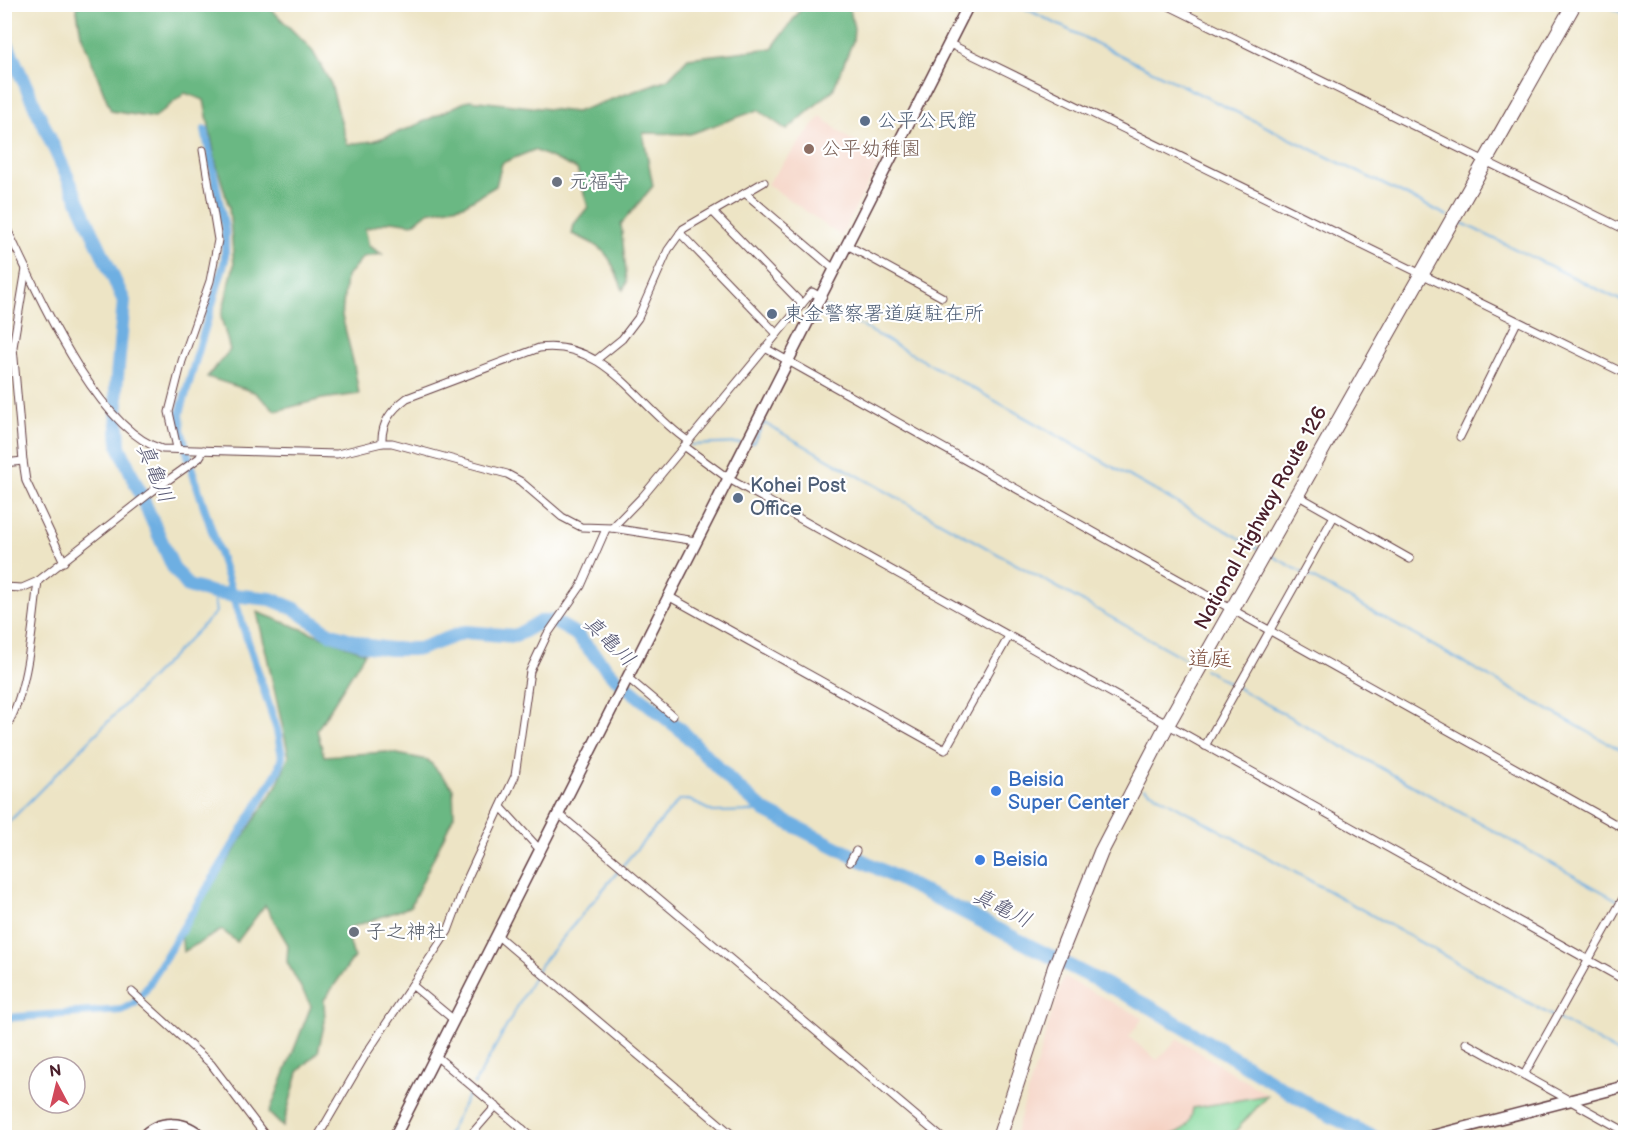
<svg xmlns="http://www.w3.org/2000/svg" width="1630" height="1142" font-family="'Balsamiq Sans','Klee One',sans-serif">
<style>
.built{fill:#f5d2c3}
.green{fill:#83d89b;stroke:#667c63;stroke-width:1.5}
.forest{fill:#6ab883;stroke:#5a6c57;stroke-width:1.5}
.lines{fill:none;stroke-linecap:round;stroke-linejoin:round}
.stream{stroke:#6eafe2;stroke-width:2}
.canal{stroke:#6eafe2;stroke-width:8}
.river{stroke:#6eafe2;stroke-width:14}
.street-casing{stroke:#623d42;stroke-width:9}
.secondary-casing{stroke:#623d42;stroke-width:13}
.highway-casing{stroke:#623d42;stroke-width:16}
.street{stroke:#fff;stroke-width:7}
.secondary{stroke:#fff;stroke-width:10}
.highway{stroke:#fff;stroke-width:14}
.service-dot{fill:#5c6f8a;stroke:#fff;stroke-width:2}
.education-dot{fill:#8d6e63;stroke:#fff;stroke-width:2}
.worship-dot{fill:#6b7280;stroke:#fff;stroke-width:2}
.shop-dot{fill:#3f7fe0;stroke:#fff;stroke-width:2}
.labels{text-anchor:middle;dominant-baseline:central;stroke-width:4.5;stroke-linejoin:round;paint-order:stroke}
.service-label{font-size:20px;fill:#4e5e75;stroke:#fff;text-anchor:start}
.education-label{font-size:20px;fill:#785e54;stroke:#fff;text-anchor:start}
.worship-label{font-size:20px;fill:#5b616d;stroke:#fff;text-anchor:start}
.street-label{font-size:20px;fill:#4a1f2b;stroke:#fff}
.shop-label{font-size:20px;fill:#366cbe;stroke:#fff;text-anchor:start}
.water-label{font-size:21px;font-style:italic;fill:#585974;stroke:#fff}
.quarter-label{font-size:22px;fill:#815343;stroke:#fff}
</style>
<rect width="100%" height="100%" fill="#fff"/>
<filter id="ink" filterUnits="userSpaceOnUse"><feTurbulence type="fractalNoise" baseFrequency=".0167" numOctaves="2"/><feDisplacementMap in="SourceGraphic" scale="12" xChannelSelector="R" yChannelSelector="G"/><feConvolveMatrix kernelMatrix="1 2 1 2 8 2 1 2 1" color-interpolation-filters="sRGB"/></filter>
<filter id="wash" filterUnits="userSpaceOnUse"><feTurbulence type="fractalNoise" baseFrequency=".008" numOctaves="4" result="noise"/><feDisplacementMap in="SourceGraphic" scale="24" xChannelSelector="R" yChannelSelector="G"/><feGaussianBlur stdDeviation="1.35" result="paint"/><feColorMatrix in="noise" values="0 0 0 0 0 0 0 0 0 0 0 0 0 0 0 0 0 1.4 0 .05"/><feComposite in="paint" operator="in"/></filter>
<g filter="url(#wash)">
<rect width="100%" height="100%" fill="#ede4c5"/>
<g class="built">
<polygon points="821,116 845,136 882,158 841,236 767,184"/>
<polygon points="1063,977 1143,1018 1129,1037 1157,1060 1178,1039 1268,1095 1237,1130 1246,1137 1014,1138"/>
</g>
<path class="green" d="M1268,1095L1230,1137H1165C1182,1133 1191,1126 1193,1108Z"/>
<g class="forest">
<path d="M76,5H267L312,50L331,84L347,144L373,141L410,128L469,100L576,112L668,79L688,58L772,48L804,5H849L854,28L853,41L833,90L787,130L758,110L690,134L643,133L653,186L621,224L627,282L623,290C609,255 608,248 572,234L574,224L588,207L577,169L534,150L502,163L496,186L464,205L428,212L413,224L391,221L365,229L369,246L382,254L363,257L346,277L342,316L354,365L359,394L322,399L276,411L254,392L207,377L230,350L221,317L234,265L229,207L216,163L204,100L185,93L154,118L111,111L81,34Z"/>
<polygon points="257,612 365,653 317,730 324,756 387,752 428,760 453,788 454,815 410,907 346,929 354,957 324,1000 325,1021 318,1052 298,1072 283,1127 269,1113 311,1006 287,962 288,945 265,905 237,942 222,930 183,952 181,933 277,785 289,756"/>
</g>
<g class="lines">
<g class="stream">
<polyline points="1016,4 1448,216"/>
<polyline points="1605,4 1626,15"/>
<polyline points="1458,221 1626,303"/>
<polyline points="823,307 828,307 1259,549"/>
<polyline points="750,443 753,443 764,423 1196,665"/>
<polyline points="691,445 741,443"/>
<polyline points="1269,554 1626,753"/>
<polyline points="1204,669 1626,905"/>
<polyline points="1144,788 1626,1057"/>
<polyline points="4,827 216,612 213,593"/>
<polyline points="623,865 679,800 689,800 713,812 765,811"/>
<polyline points="474,1085 541,964 620,869"/>
<polyline points="446,1138 471,1090"/>
</g>
<polyline class="canal" points="4,1018 122,1010 135,1003 146,989 278,771 282,756 277,730 193,473 181,430 180,413 225,260 225,230 205,130"/>
<polyline class="river" points="4,38 124,301 116,388 119,446 173,567 188,586 213,593 271,599 295,609 329,633 369,646 390,649 419,649 465,632 515,636 540,622 553,621 576,634 613,676 681,730 738,788 765,811 1154,1009 1315,1108 1375,1138"/>
</g>
</g>
<g filter="url(#ink)">
<g class="lines">
<g class="street-casing">
<g id="street">
<polyline points="1165,4 1626,230"/>
<polyline points="950,44 1626,374"/>
<polyline points="745,193 835,270"/>
<polyline points="713,212 802,304"/>
<path d="M4,223C34,284 95,430 162,449L337,454L382,443H392L507,474L520,481L562,517L581,527L612,528L696,541"/>
<polyline points="680,233 777,334"/>
<polyline points="847,245 942,297"/>
<polyline points="26,269 13,347 23,461 26,481 64,562"/>
<polyline points="765,348 1626,830"/>
<polyline points="596,360 622,339 638,318 668,250 683,229 764,182"/>
<polyline points="1460,437 1517,322"/>
<path d="M382,443C381,423 391,410 407,398L539,348C606,339 639,408 688,441"/>
<polyline points="684,446 729,479 1626,981"/>
<polyline points="177,448 169,412 182,361 210,281 218,240 203,150"/>
<polyline points="4,463 23,461"/>
<polyline points="1297,495 1410,559"/>
<polyline points="612,528 643,496 812,292 821,297"/>
<polyline points="4,587 22,588 38,581 150,493 199,458 204,450"/>
<polyline points="668,596 945,750 1009,636"/>
<polyline points="628,678 673,716"/>
<path d="M4,729C28,699 33,620 38,581"/>
<polyline points="1205,746 1334,516"/>
<polyline points="501,807 541,851"/>
<polyline points="559,814 942,1138"/>
<polyline points="850,862 856,851"/>
<polyline points="498,936 736,1138"/>
<polyline points="412,985 454,1020"/>
<polyline points="132,992 211,1064 267,1138"/>
<polyline points="1466,1043 1621,1129"/>
<polyline points="436,1056 533,1138"/>
<polyline points="1524,1075 1626,893"/>
<polyline points="469,1137 496,1106"/>
<polyline points="317,1138 366,1054 448,931 468,877 515,776 530,671 547,635 581,586 606,529"/>
<polyline points="515,1138 523,1129"/>
</g>
</g>
<g class="secondary-casing">
<g id="secondary">
<path d="M142,1138C158,1119 186,1120 203,1138"/>
<polyline points="394,1138 969,4"/>
<polyline points="1424,1138 1626,1086"/>
</g>
</g>
<g class="highway-casing">
<polyline id="highway" points="999,1138 1055,967 1101,852 1167,725 1574,4"/>
</g>
<use href="#street" class="street"/>
<use href="#secondary" class="secondary"/>
<use href="#highway" class="highway"/>
</g>
</g>
<g class="service-dot">
<circle cx="865" cy="121" r="6"/>
<circle cx="772" cy="314" r="6"/>
<circle cx="738" cy="498" r="6"/>
</g>
<circle class="education-dot" cx="809" cy="149" r="6"/>
<g class="worship-dot">
<circle cx="557" cy="182" r="6"/>
<circle cx="354" cy="932" r="6"/>
</g>
<g class="shop-dot">
<circle cx="996" cy="791" r="6"/>
<circle cx="980" cy="860" r="6"/>
</g>
<g class="labels">
<g class="service-label">
<text x="877" y="121">公平公民館</text>
<text x="784" y="314">東金警察署道庭駐在所</text>
<text x="750" y="486">Kohei Post<tspan x="750" dy="23">Office</tspan></text>
</g>
<g class="education-label">
<text x="821" y="149">公平幼稚園</text>
</g>
<g class="worship-label">
<text x="569" y="182">元福寺</text>
<text x="366" y="932">子之神社</text>
</g>
<g class="street-label">
<text transform="translate(1261 518) rotate(-61)">National Highway Route 126</text>
</g>
<g class="shop-label">
<text x="1008" y="780">Beisia<tspan x="1008" dy="23">Super Center</tspan></text>
<text x="992" y="860">Beisia</text>
</g>
<g class="water-label">
<text transform="translate(155 473) rotate(67)">真亀川</text>
<text transform="translate(609 641) rotate(44)">真亀川</text>
<text transform="translate(1002 908) rotate(27)">真亀川</text>
</g>
<g class="quarter-label">
<text x="1210" y="659">道庭</text>
</g>
</g>
<rect width="1630" height="1142" fill="none" stroke="#fff" stroke-width="24"/>
<g transform="translate(57 1085) rotate(353)"><circle r="28" fill="#ffffff" stroke="#b7a5aa" stroke-width="1.5"/>
<path d="M0-4.5L10 22L0 15L-10 22Z" fill="#d1495b"/>
<text y="-9" font-size="16" font-weight="bold" text-anchor="middle" fill="#4a1f2b">N</text>
</g>
</svg>
